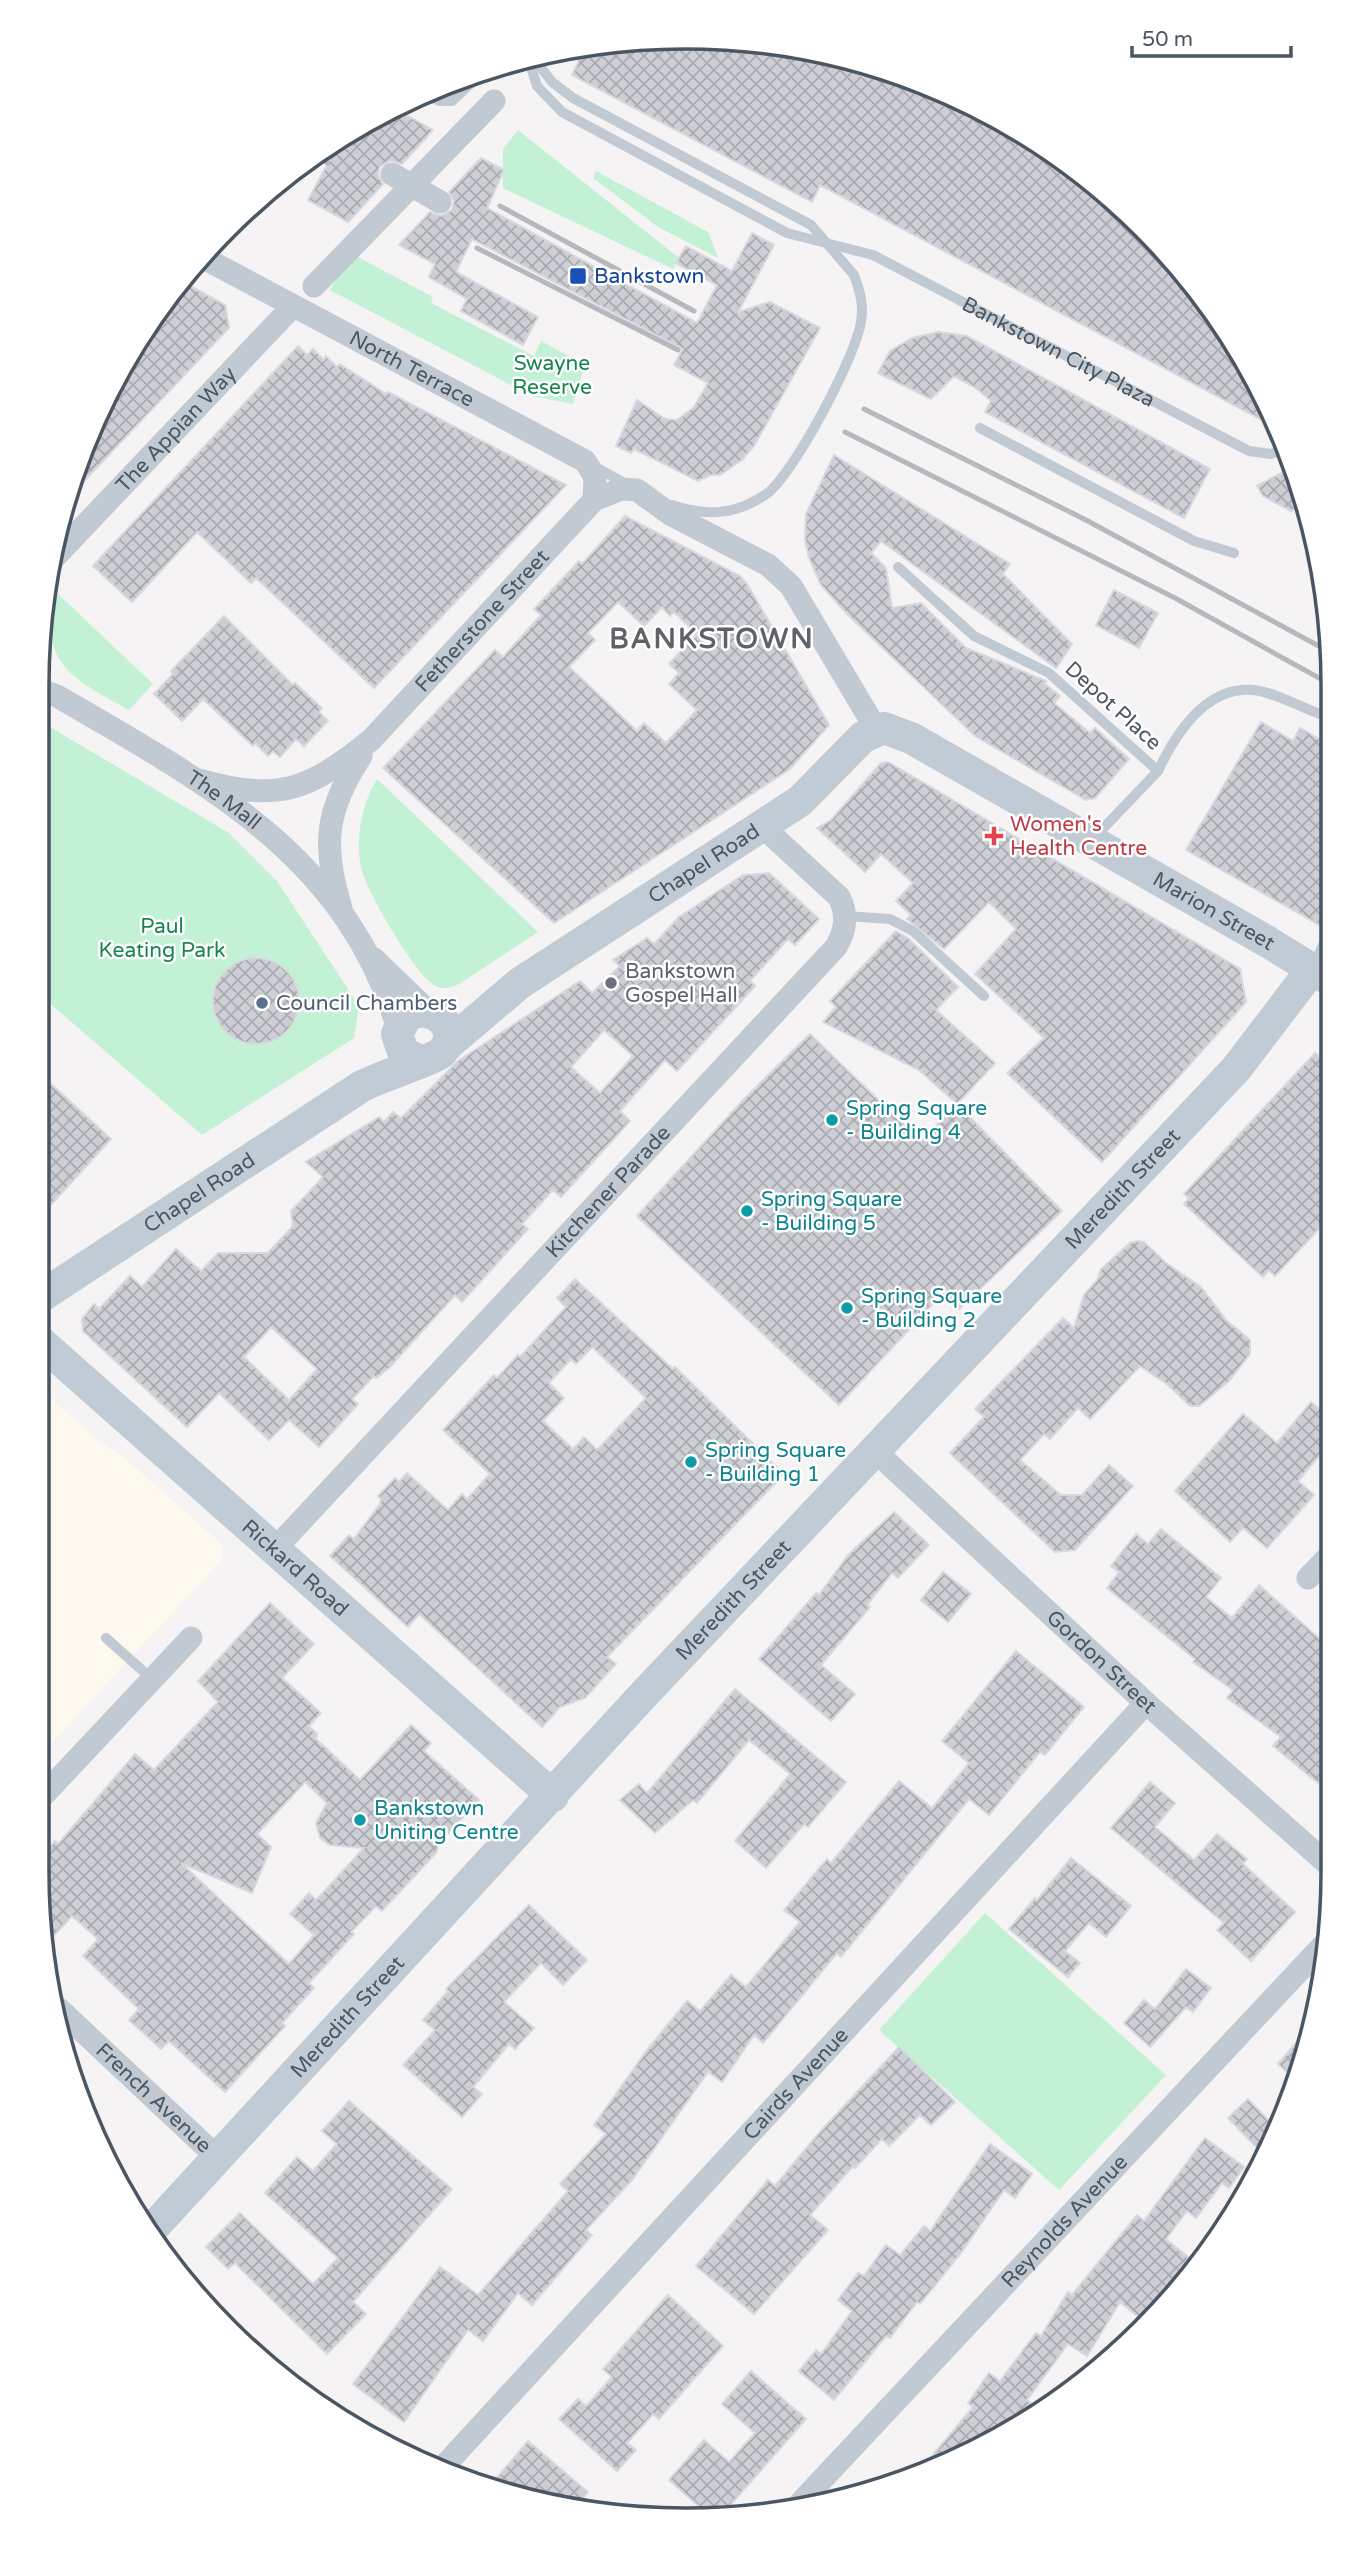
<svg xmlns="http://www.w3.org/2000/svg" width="1370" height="2557" font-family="'Varela Round',sans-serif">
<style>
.commercial{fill:#fdf9ef}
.green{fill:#c3f1d5}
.building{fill:url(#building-cross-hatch);stroke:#d7d9de;stroke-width:2;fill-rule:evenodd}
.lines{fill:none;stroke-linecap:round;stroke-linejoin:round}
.lane{stroke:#c1cad2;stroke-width:10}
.street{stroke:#c1cad2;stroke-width:23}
.secondary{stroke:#c1cbd6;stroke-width:32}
.rail{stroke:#b5b8bd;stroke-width:5}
.lane-bridge{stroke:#c1cad2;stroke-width:10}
.transit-dot{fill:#1a4fb4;stroke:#fff;stroke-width:2.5}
.health-dot{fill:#e0444e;stroke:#fff;stroke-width:2.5}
.worship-dot{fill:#6b7280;stroke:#fff;stroke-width:2.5}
.service-dot{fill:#5c6f8a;stroke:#fff;stroke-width:2.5}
.culture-dot{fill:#0f9aa8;stroke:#fff;stroke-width:2.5}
.labels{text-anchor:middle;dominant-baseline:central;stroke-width:5;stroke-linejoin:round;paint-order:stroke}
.transit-label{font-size:21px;fill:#164399;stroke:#fff;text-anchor:start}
.street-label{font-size:21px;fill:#4a5661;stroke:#fff}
.park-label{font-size:21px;fill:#17864f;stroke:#fff}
.health-label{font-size:21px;fill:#be3a42;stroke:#fff;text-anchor:start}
.worship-label{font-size:21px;fill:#5b616d;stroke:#fff;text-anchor:start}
.service-label{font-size:21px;fill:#4e5e75;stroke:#fff;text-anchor:start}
.culture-label{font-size:21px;fill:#0d838f;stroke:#fff;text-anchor:start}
.district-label{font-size:28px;font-weight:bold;letter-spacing:2px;fill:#5f6368;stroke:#fff}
.rim{fill:none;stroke:#4a5661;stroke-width:3.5}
</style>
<defs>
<pattern id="building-cross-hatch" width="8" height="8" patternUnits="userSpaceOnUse" patternTransform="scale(1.75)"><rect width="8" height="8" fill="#cdcfd5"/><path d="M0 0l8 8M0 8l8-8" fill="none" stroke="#a8abb0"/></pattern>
</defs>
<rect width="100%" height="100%" fill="#f5f3f3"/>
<polygon class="commercial" points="37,1385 99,1442 119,1453 223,1545 222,1560 46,1749 37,1741"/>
<g class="green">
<polygon points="518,130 679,258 673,269 503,188 503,149"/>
<polygon points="596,171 708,232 718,258 658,227 593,178"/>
<polygon points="350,253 433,297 431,303 534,356 541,341 585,365 573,404 532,396 330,290"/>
<path d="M56,592L153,684L129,710C74,679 37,664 56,592Z"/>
<polygon points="38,720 229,833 277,881 359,1006 354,1038 202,1135 38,993"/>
<path d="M377,779L538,932L459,984C451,988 442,990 434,985C415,974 365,889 361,867C355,839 362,803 377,779Z"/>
<polygon points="985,1913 1166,2075 1059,2190 879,2030"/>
</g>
<g class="building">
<polygon points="642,38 769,42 830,56 863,77 869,66 893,71 1042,147 1113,198 1224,325 1275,427 820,185 812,202 572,75 578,63 579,49"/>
<polygon points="392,107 433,130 402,164 391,160 380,166 378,175 383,184 348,222 308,200 341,139"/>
<polygon points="481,158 504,170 487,208 697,323 717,285 676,263 686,246 732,271 752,233 774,245 738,312 770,302 820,328 754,446 743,459 720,475 711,475 698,481 634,449 631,453 616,446 637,400 665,419 677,420 694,407 708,383 674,365 683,349 472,239 456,272 538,317 523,345 461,311 467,299 429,277 435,264 399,245 430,212 441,216 452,210 454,201 449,192"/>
<polygon points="181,281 225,305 229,328 68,498 123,361"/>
<polygon points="938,332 967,336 1210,469 1184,518 985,412 991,401 976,388 954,376 931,399 878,373 890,351 912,338"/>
<polygon points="298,346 307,355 313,349 324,360 326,356 337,367 340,364 386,394 388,392 566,485 374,688 256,578 251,583 197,532 132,602 93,566"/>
<polygon points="834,455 1010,564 1003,574 1072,644 1056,668 881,541 871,553 886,568 892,608 921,603 966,648 1046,681 1045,684 1060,696 1054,703 1090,733 1095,728 1129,759 1095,798 1086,800 975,736 847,614 821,585 809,558 805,540 806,514"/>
<polygon points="1294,466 1299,476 1308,516 1295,509 1291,511 1263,496 1257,486"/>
<path d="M625,516L740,576L747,584L829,725L790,769L554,923L383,768L495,650L503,657L541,615L534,609L579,561L582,564ZM618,602L644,626L662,607L670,616L674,612L697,634L669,664L679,673L669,684L697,710L666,743L644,723L637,731L569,667L595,640L588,633Z"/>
<polygon points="1114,590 1158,613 1139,648 1096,625"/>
<polygon points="224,616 293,685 295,683 322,708 319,712 328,721 304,746 296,739 280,757 273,751 268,756 255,743 253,746 203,699 182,721 154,694 173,674 171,671"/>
<polygon points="1261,722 1293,741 1300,728 1328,744 1329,924 1323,927 1186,850"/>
<polygon points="888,762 1240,969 1246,1002 1102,1162 1007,1073 1044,1038 975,974 1016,929 989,902 944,949 907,919 911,915 896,901 913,883 881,854 865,872 817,828 831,820 881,763"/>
<path d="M769,873L819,919L795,945L788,939L750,981L755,986L677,1071L665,1060L620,1111L630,1121L561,1197L553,1190L522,1224L528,1229L462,1302L455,1295L389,1368L376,1378L374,1376L352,1399L358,1404L319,1447L289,1420L269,1440L219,1393L187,1427L83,1331L82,1319L94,1304L99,1309L130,1276L142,1287L176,1249L201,1271L218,1253H268L293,1226L291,1211L323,1177L306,1162L379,1117L384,1122L393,1112L401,1118L458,1061L580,981L592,993L620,966L613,960L647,938L654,944L679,917L743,875ZM604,1030L633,1056L600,1093L571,1067ZM271,1327L317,1369L289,1400L244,1357Z"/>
<polygon points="896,931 908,938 958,987 936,1010 995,1063 957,1104 919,1070 823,1022 836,1007 830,1001"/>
<circle cx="256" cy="1001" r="43"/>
<polygon points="810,1034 921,1141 957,1104 1062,1211 959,1309 943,1293 839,1405 637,1216 745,1098"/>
<polygon points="1315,1053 1329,1065 1330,1217 1275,1276 1269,1270 1263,1277 1184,1204 1189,1198 1184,1194"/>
<polygon points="38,1072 111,1139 37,1220 38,1200"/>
<polygon points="1138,1241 1144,1242 1166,1263 1201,1287 1226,1320 1250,1340 1250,1354 1229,1381 1199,1406 1190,1406 1168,1385 1140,1366 1090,1419 1078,1408 1050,1439 1044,1434 1020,1460 1061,1495 1082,1495 1109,1465 1133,1486 1075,1550 1055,1552 950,1453 984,1417 975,1409 1063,1318 1074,1328 1084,1295 1097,1280 1101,1269 1130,1243"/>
<path d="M575,1279L673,1369L675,1367L784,1474L607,1657L616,1664L585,1698L560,1707L542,1727L419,1614L408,1627L330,1556L349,1535L354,1539L380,1504L381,1499L378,1496L395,1478L399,1482L407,1473L448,1510L462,1494L467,1499L490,1474L443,1430L494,1375L497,1378L518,1355L520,1357L566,1307L557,1298ZM592,1347L646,1398L597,1450L584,1437L573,1449L543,1421L564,1398L549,1383L571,1359L576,1364Z"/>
<polygon points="1311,1402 1330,1418 1330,1463 1320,1455 1298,1481 1314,1495 1267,1548 1243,1528 1230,1542 1175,1491 1243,1414 1277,1443"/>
<polygon points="894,1512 929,1545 898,1578 892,1573 867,1605 870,1607 821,1665 855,1694 831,1721 759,1659 816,1593 819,1595 849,1554"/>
<polygon points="1161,1529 1221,1578 1206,1597 1232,1618 1259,1585 1331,1649 1331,1767 1318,1783 1273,1746 1281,1737 1227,1698 1233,1690 1193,1662 1195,1659 1107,1588 1119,1572 1111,1566 1136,1534 1148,1544"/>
<polygon points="943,1572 971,1594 948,1622 921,1600"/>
<path d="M270,1603L314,1644L282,1678L321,1713L309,1726L317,1734L316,1739L360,1780L411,1725L431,1743L424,1751L479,1800L439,1843L436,1853L382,1911L376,1906L351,1932L354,1934L309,1983L314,1988L282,2023L285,2026L225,2092L169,2041L161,2049L129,2020L139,2009L83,1956L98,1939L72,1916L48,1942L37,1861L55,1841L58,1844L135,1754L154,1770L218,1702L198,1681ZM305,1782L327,1803L316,1823L320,1838L330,1845L364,1848L316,1900L309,1893L290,1914L314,1935L289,1964L181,1863L252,1893L271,1847L257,1834Z"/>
<polygon points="1016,1651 1084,1707 1045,1755 1040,1752 989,1815 969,1799 841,1957 837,1953 763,2043 754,2035 722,2082 708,2072 632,2180 586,2230 592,2235 532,2305 518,2293 483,2341 468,2330 404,2422 353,2384 440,2267 478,2295 568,2191 560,2184 606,2134 594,2125 647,2050 687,2001 700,2011 731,1975 746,1987 800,1922 784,1910 827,1859 831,1863 899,1781 932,1808 969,1763 942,1741"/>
<polygon points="735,1689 846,1782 808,1827 804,1824 766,1868 735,1841 790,1774 749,1740 697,1803 693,1800 655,1833 620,1800 639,1784 647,1793"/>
<polygon points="1150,1782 1175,1803 1155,1827 1194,1860 1217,1834 1247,1859 1243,1864 1295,1912 1251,1961 1217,1930 1224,1923 1111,1828"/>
<polygon points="1071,1858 1131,1906 1106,1937 1089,1923 1065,1951 1080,1963 1068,1977 1009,1929 1035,1898 1037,1900"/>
<polygon points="529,1905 587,1960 563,1985 541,1963 504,2002 534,2028 515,2049 509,2044 473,2087 482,2094 462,2117 403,2065 435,2030 423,2020 448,1991 446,1989"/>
<polygon points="1186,1969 1211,1988 1193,2012 1186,2007 1150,2047 1124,2023 1144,2000 1155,2009"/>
<polygon points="1314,2022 1311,2040 1295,2079 1278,2064"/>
<polygon points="899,2047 955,2102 931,2125 920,2115 889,2146 882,2139 855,2168 853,2166 810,2215 828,2230 754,2314 696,2266 768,2180 775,2186 818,2134"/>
<polygon points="1248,2099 1275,2127 1264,2155 1228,2118"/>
<polygon points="349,2101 452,2189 353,2302 366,2314 327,2354 235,2263 228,2269 206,2247 240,2213 313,2284 338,2258 265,2193 297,2157 313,2171 337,2144 322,2131"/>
<polygon points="1205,2138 1244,2167 1229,2188 1222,2183 1196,2218 1187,2211 1166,2239 1189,2258 1140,2318 1120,2302 1087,2356 1068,2344 1027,2400 1036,2407 933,2471 916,2475 973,2407 968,2403 989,2373 1000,2381 1036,2333 1041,2336 1068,2292 1072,2295 1137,2215 1144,2221"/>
<polygon points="990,2144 1032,2174 1015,2198 1004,2190 961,2253 920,2304 917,2302 890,2338 886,2336 834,2400 799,2371 816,2350 821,2354 852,2311 838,2300 858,2273 864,2276 886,2245 900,2255 924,2226 930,2231"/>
<polygon points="668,2295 723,2346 659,2419 653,2414 627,2443 636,2450 617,2471 559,2419 578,2399 586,2406 612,2377 603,2369"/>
<polygon points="751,2371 806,2419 719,2518 711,2517 669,2480 704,2440 729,2462 755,2433 722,2404"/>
<polygon points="528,2441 588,2492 577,2504 518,2498 490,2486"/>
</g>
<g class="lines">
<g class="lane">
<polyline points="532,56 552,82 573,98 811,225 854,275"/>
<path id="s1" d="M528,57L537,86L562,112L787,233L873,255L1249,451L1271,454L1285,449"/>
<polyline points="423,94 439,101 452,101 483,72"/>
<polyline points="980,428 1194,541 1234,553"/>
<polyline points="594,466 628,485"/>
<path d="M672,505C707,517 738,515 769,492"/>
<polyline points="898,567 974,636 1049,673 1158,771 1094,838"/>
<path d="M1158,771C1175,735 1205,686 1253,690C1274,692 1300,707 1320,714H1328"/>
<polyline points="846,916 890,919 913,931 984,996"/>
<polyline points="1314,965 1329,932"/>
<polyline points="106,1638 152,1679"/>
</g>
<g class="street">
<polyline points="392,174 440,202"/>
<path id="s2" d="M200,256L585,461L595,477L594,500"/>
<polyline points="314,286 494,101"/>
<path id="s3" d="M52,560L293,306"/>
<path id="s4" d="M38,689L57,696C204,782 346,854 398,1029"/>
<path id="s5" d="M199,780C280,802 307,791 371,740L594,500L621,489L637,490L670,514L768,565L791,586L876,729"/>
<path d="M341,908C322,846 325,811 361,756"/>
<polyline points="374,959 428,1011"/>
<path id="s6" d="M876,1452L1146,1703L1332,1868"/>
<path id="s7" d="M274,1550L836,947C846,930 848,915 839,897L763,827"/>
<polyline points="1308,1578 1331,1554"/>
<polyline points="37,1802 191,1638"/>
<path id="s8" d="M59,2009L218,2158"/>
<path id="s9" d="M445,2465L1146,1703"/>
<path id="s10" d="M801,2502L1328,1940"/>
</g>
<g class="secondary">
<path id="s11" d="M447,1045L520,983L800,801L863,737L884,728L911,738L1268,942L1328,979"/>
<path id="s12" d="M37,1299L362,1086C375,1079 439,1057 442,1052C464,1028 430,1000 406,1017L397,1034L403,1052L421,1062"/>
<path id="s13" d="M37,1339L553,1796"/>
<path id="s14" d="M151,2230L646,1692L1236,1069L1313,968"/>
</g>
<g class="rail">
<polyline points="315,156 328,163"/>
<polyline points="500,206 694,311"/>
<polyline points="477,248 678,350"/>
<polyline points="864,409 1086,520 1328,651"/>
<polyline points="845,432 1175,598 1328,683"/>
</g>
<path class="lane-bridge" d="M769,492C796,469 855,358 861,322C864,305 860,291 854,275"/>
</g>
<rect class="transit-dot" x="569" y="267" width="18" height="18" rx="3.5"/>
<path class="health-dot" d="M990.5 825.5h7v7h7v7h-7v7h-7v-7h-7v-7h7z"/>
<circle class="worship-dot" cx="611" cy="983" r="7"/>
<circle class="service-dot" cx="262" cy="1003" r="7"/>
<g class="culture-dot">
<circle cx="832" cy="1120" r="7"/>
<circle cx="747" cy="1211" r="7"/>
<circle cx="847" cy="1308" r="7"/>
<circle cx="691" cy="1462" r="7"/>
<circle cx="360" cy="1820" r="7"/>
</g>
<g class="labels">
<g class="transit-label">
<text x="594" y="276">Bankstown</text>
</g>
<g class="street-label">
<text stroke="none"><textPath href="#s1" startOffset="620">Bankstown City Plaza</textPath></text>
<text stroke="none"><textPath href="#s2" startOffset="240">North Terrace</textPath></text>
<text stroke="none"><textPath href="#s3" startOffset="180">The Appian Way</textPath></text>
<text stroke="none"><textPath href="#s5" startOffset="350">Fetherstone Street</textPath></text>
<text transform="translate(1113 706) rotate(42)">Depot Place</text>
<text stroke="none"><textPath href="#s4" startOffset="217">The Mall</textPath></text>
<text stroke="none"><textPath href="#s11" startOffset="315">Chapel Road</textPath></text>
<text stroke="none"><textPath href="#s11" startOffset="920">Marion Street</textPath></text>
<text stroke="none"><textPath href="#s14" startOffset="1424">Meredith Street</textPath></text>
<text stroke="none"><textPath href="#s12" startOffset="194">Chapel Road</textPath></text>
<text stroke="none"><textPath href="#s7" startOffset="490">Kitchener Parade</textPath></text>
<text stroke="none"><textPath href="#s13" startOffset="345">Rickard Road</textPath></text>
<text stroke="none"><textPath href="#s14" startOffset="858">Meredith Street</textPath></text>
<text stroke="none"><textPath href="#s6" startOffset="308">Gordon Street</textPath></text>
<text stroke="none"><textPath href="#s14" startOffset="290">Meredith Street</textPath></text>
<text stroke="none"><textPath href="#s9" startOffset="518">Cairds Avenue</textPath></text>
<text stroke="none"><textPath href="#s8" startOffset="130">French Avenue</textPath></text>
<text stroke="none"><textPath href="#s10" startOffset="385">Reynolds Avenue</textPath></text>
</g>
<g class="park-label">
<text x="552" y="363">Swayne<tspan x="552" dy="24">Reserve</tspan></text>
<text x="162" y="926">Paul<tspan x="162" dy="24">Keating Park</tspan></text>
</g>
<g class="health-label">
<text x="1010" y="824">Women's<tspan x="1010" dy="24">Health Centre</tspan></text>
</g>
<g class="worship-label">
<text x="625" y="971">Bankstown<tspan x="625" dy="24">Gospel Hall</tspan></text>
</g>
<g class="service-label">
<text x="276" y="1003">Council Chambers</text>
</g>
<g class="culture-label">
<text x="846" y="1108">Spring Square<tspan x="846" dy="24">- Building 4</tspan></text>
<text x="761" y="1199">Spring Square<tspan x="761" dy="24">- Building 5</tspan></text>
<text x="861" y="1296">Spring Square<tspan x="861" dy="24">- Building 2</tspan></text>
<text x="705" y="1450">Spring Square<tspan x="705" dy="24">- Building 1</tspan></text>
<text x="374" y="1808">Bankstown<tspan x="374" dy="24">Uniting Centre</tspan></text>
</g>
<g class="district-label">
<text x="712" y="639">BANKSTOWN</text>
</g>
</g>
<path d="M0 0H1370V2557H0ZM685 49H685A636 636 0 0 1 1321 685V1872A636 636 0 0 1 685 2508H685A636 636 0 0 1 49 1872V685A636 636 0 0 1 685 49Z" fill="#fff" fill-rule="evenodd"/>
<path class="rim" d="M685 49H685A636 636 0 0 1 1321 685V1872A636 636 0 0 1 685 2508H685A636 636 0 0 1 49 1872V685A636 636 0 0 1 685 49Z"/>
<path d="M1132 46v10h159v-10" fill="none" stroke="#4a5661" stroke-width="3.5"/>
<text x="1142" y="46" font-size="21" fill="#4a5661" stroke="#ffffff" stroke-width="5" paint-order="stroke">50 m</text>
</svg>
